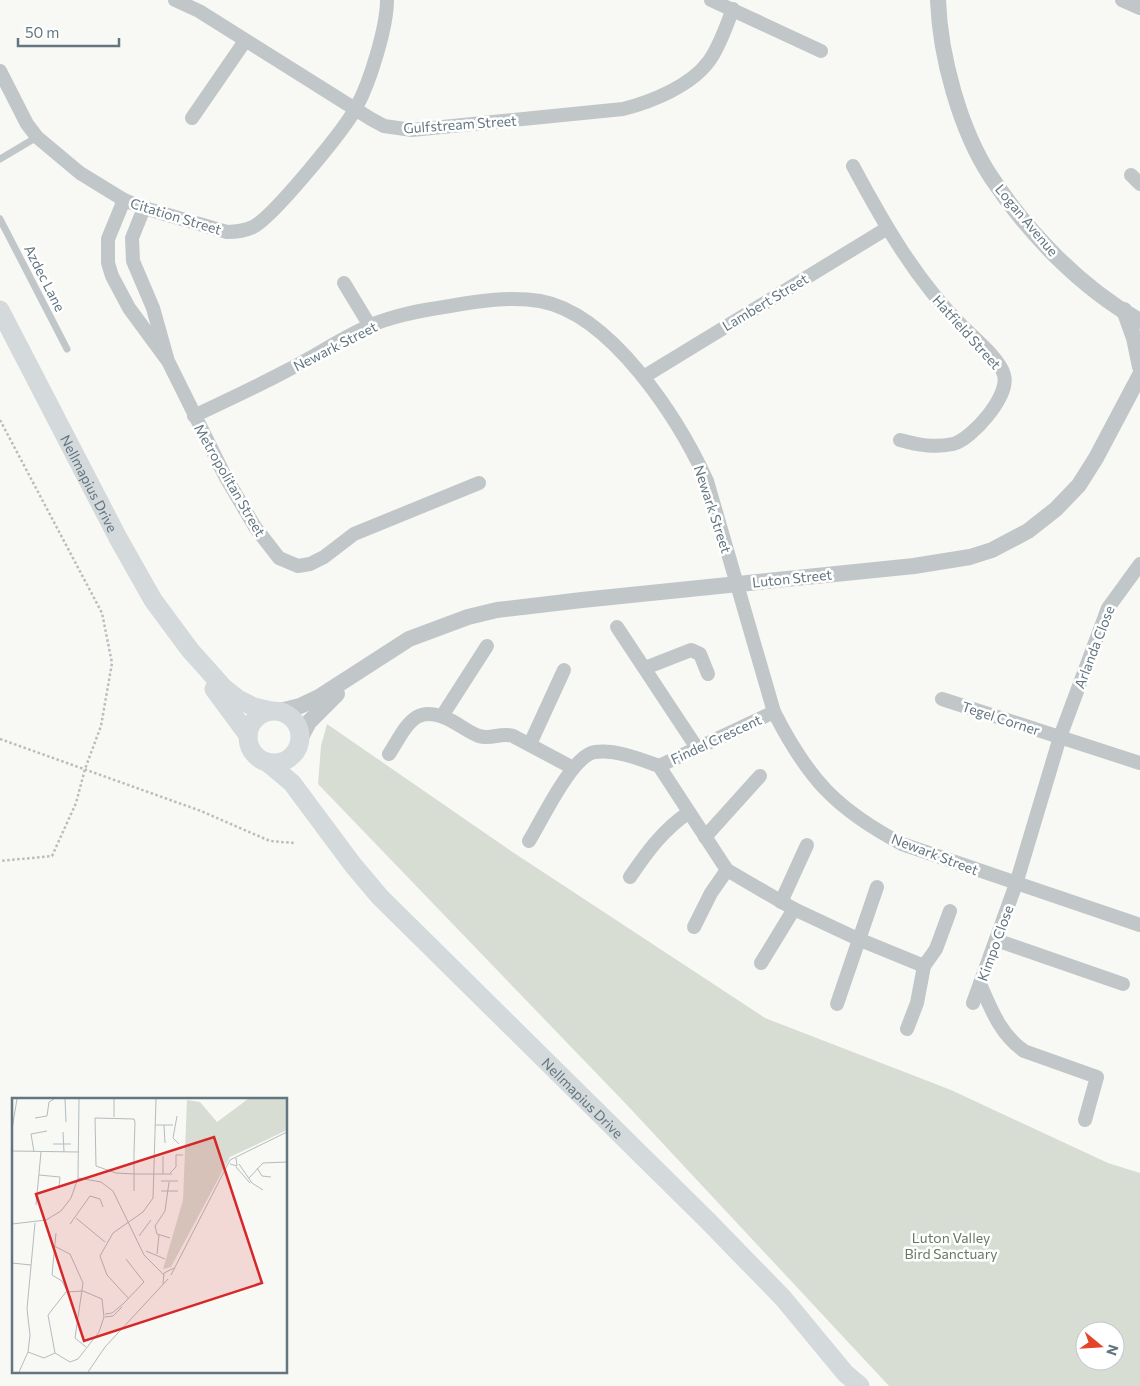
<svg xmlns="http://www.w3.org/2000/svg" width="1140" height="1386" font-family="Commissioner,sans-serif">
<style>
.green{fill:#d8ddd4;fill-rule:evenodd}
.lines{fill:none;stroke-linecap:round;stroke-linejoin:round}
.path{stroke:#b9bdc0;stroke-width:2.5;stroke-dasharray:2.5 2.5;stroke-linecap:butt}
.service{stroke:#c1c6c9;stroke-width:7}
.minor{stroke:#c1c6c9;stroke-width:14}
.tertiary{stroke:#c1c6c9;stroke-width:16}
.secondary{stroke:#d4d9dc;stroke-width:19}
.labels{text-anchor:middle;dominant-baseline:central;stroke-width:5;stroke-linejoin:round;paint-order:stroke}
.street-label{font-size:14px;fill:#637680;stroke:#fff}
.park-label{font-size:14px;fill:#687862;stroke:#fff}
.inset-road{fill:none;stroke:#b3bcbf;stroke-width:1}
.view{fill:#d62828;fill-opacity:0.15;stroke:#d62828;stroke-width:2.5}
.inset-edge{fill:none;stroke:#637680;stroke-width:2.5}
</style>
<rect width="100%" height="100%" fill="#f8f8f5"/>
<path class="green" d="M327,724L511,851L765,1018L951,1090L1108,1163L1140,1173V1386H889L626,1104L318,784L321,746ZM1085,1331H1115V1361H1085Z"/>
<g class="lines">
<g class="path">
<polyline points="0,420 102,613 112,663 101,726 85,769 76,803 52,856 0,861"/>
<polyline points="0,739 201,811 270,841 294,843"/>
</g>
<g class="service">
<polyline points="0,159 37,137"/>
<polyline points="0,219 67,349"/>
</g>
<g class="minor">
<path d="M175,0L199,11L371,119L384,126L412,130L623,109C651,102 691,86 709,61C720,46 726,26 733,9"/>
<polyline points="711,0 821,51"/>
<polyline points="1122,0 1140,8"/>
<path d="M0,71L27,124L37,137L80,173L124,200L144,208L227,232C236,232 244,231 253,227C273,217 346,128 357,106C370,82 387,27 387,0"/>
<polyline points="192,118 245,41"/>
<path d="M853,166C884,224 916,280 962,326C974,338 1000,359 1004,375C1010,396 972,439 953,444C934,448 918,445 900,440"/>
<polyline points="1131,175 1140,184"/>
<polyline points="124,200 108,239 108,263 112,276 129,308 168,361 225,476 255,527 279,558 298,566 310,564 324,557 354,534 479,483"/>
<polyline points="144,208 132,238 133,261 153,308 167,358"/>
<polyline points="344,283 370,326"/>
<polyline points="645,376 886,229"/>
<path d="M194,416C225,401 256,387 286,371C314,357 340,339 369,326C394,315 423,310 450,306C478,301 511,296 540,301C612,314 679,420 707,481L774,712C808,779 836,809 902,844L1140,925"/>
<polyline points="617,627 697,748"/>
<polyline points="645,668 691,650 700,654 708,674"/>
<polyline points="942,699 1140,763"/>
<polyline points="442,716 487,646"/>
<polyline points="530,744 564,670"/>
<path d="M389,754C407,726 415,701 452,721C461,726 470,733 479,736C491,740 501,732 513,736L573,768"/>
<polyline points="659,766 774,712"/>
<polyline points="705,837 760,776"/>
<path d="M529,841C541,822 572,755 595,752C615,749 640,759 659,766L727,870L794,909L858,939L924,966"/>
<path d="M630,877C647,852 663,830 688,813"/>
<polyline points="781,902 807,845"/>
<polyline points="694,927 711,893 727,870"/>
<polyline points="996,940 1123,984"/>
<polyline points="761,963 794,909"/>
<path d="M980,984C991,1009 1000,1034 1024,1051L1097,1077L1085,1120"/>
<polyline points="973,1003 1016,884 1060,737 1108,608 1140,564"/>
<polyline points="837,1004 877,887"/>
<polyline points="907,1029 917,1003 924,966 936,949 950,911"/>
</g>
<g class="tertiary">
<path d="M938,0C940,56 960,130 991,177C1028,233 1081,288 1140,321"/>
<polyline points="1124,310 1134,338 1140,367"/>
<polyline points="280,711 300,706 319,697 409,639 468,617 497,610 582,600 914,566 970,557 992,550 1028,531 1056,509 1079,485 1096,458 1140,375"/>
<polyline points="300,739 309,722 337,694"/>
</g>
<g class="secondary">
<path id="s1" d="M0,310L118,538L153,600L190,650L224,688L238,699L254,707L271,711"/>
<polyline points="214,689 248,735"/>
<circle cx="274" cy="737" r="26"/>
<path id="s2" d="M267,762L292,783L353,865L380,897L708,1221L783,1298L845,1373L860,1386"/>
</g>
</g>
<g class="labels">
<g class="street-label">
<text transform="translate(460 124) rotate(-4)">Gulfstream Street</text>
<text transform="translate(176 216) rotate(17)">Citation Street</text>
<text transform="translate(1027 220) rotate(50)">Logan Avenue</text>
<text transform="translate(45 278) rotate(63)">Azdec Lane</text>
<text transform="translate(765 302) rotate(-31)">Lambert Street</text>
<text transform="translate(967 332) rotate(48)">Hatfield Street</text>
<text transform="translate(335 346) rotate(-27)">Newark Street</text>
<text transform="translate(230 480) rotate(60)">Metropolitan Street</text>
<text stroke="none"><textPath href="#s1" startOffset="195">Nellmapius Drive</textPath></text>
<text transform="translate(713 509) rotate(72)">Newark Street</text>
<text transform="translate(792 578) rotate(-6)">Luton Street</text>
<text transform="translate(1094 647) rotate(-69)">Arlanda Close</text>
<text transform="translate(1001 718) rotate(18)">Tegel Corner</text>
<text transform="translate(716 739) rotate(-25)">Findel Crescent</text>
<text transform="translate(935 854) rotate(21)">Newark Street</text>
<text transform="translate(995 943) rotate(-70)">Kimpo Close</text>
<text stroke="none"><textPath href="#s2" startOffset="462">Nellmapius Drive</textPath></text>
</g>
<g class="park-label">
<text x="951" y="1237">Luton Valley<tspan x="951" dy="16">Bird Sanctuary</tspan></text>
</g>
</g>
<g transform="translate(12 1098)">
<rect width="275" height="275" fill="#f8f8f5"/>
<path d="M236,1H275V32L218,59L159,169L151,171L171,102L175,2L188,4L205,24Z" fill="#d8ddd4"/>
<path class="inset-road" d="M53,1L54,24M165,18L161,40L167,46M102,19V1M23,20L35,18L37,4L42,1M143,27H161M152,27L153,45M0,31L5,1M51,34L52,54M41,46H59M0,53L67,54M22,54L19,36L35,33M218,66L225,68L224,60M227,66L240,85L251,92M224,69L238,85M245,70L250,78L259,79M158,75L164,69V57H171M151,76V58M27,77L48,79L47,90M66,80L89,84L101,93L132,157L152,177M237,80L251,65L275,64M149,83H166M157,84L153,113L143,128L145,136L158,140M122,93V55L123,24L122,21L83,20L84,68L104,75L122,76H160M149,93H166M24,107L29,54M64,120L93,144M0,126L34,122L49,113L59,100L66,80L67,1M58,126L78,98L88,101L91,109M44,135L40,177L50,183L55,193M127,138L139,122M42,148L58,156L71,185L63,240L74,249M134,153L153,161M145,156L147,137M0,165L19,167M159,177L218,62L275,34M151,186L152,175L162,170M71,193L90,201L92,219L87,234L66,261L58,264L43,255L36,217L54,194ZM117,201L95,177L88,158L101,135L131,114L141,100L144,1M93,216L100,215L111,206L132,184L114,161M93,219L101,218L110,209M16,254L18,237L15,211L23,125M16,254L32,260L43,255M7,274L16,254M76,274L93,249L156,181"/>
<path class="view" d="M202,39L250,185L72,243L24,96Z"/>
<rect width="275" height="275" class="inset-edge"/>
</g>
<g transform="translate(1100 1346) rotate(108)"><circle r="24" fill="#ffffff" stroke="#c1c8cc"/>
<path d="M0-4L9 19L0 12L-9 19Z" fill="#e3442a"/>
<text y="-8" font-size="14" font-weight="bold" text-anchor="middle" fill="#637680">N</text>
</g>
<path d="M18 38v8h101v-8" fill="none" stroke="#637680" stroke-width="2.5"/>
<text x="25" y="38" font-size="15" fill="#637680" stroke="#ffffff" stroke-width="4" paint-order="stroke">50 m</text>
</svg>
